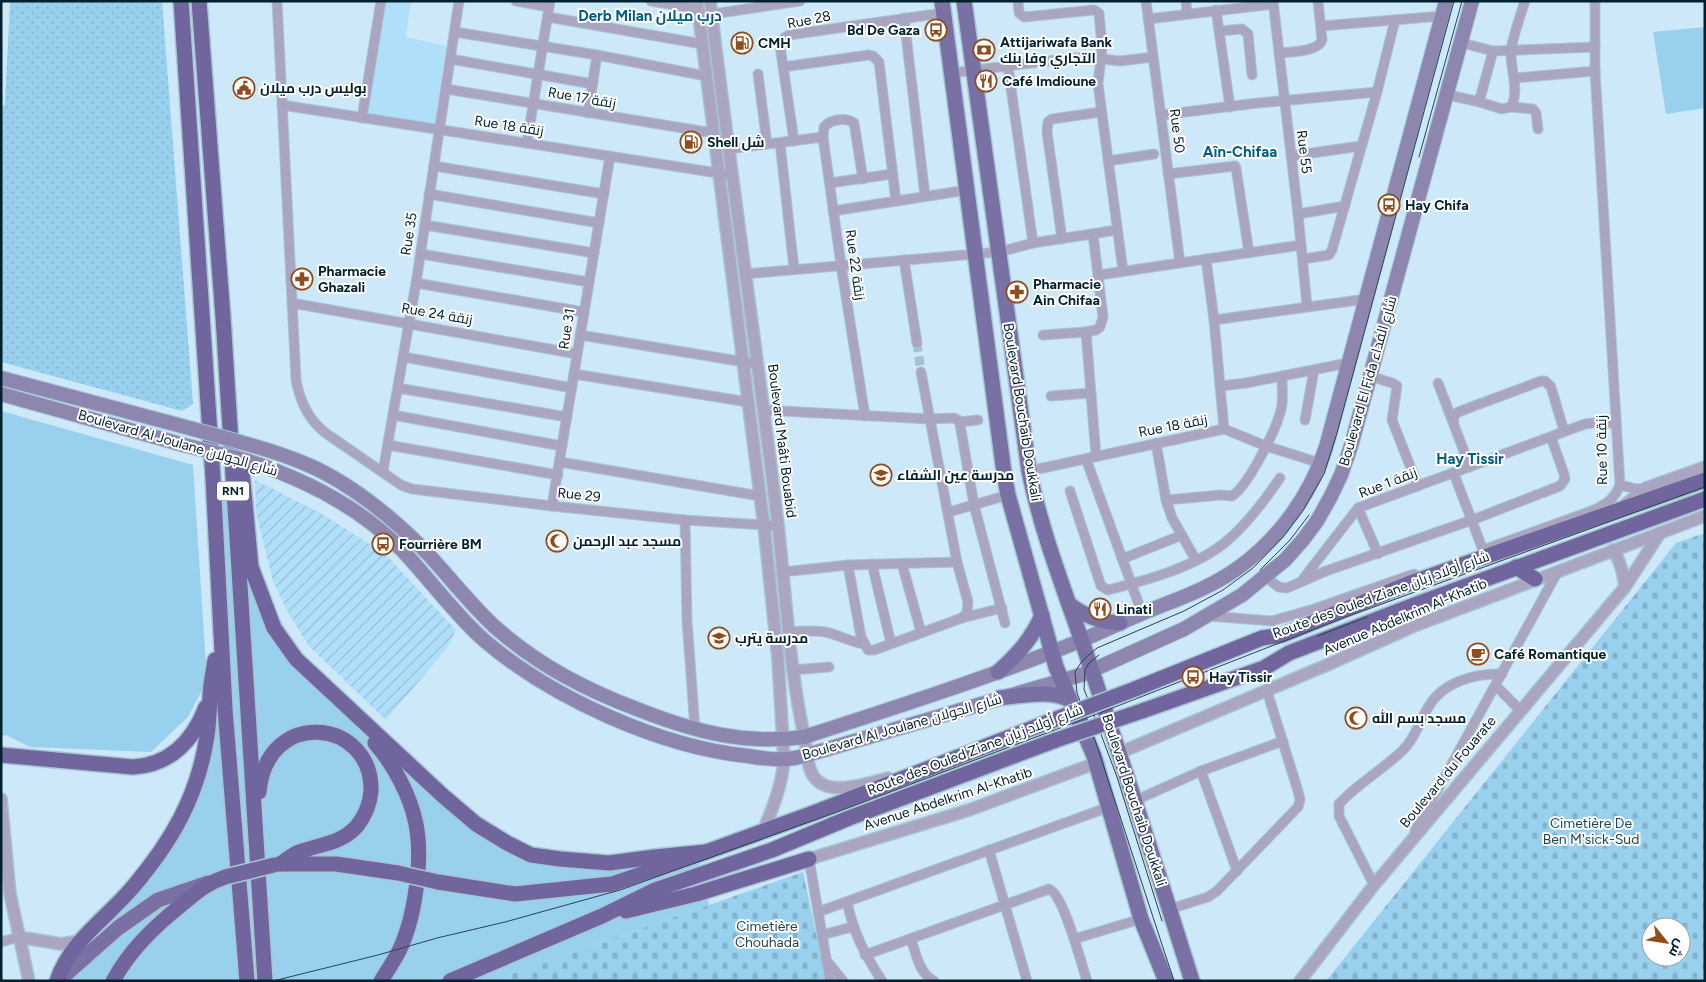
<svg xmlns="http://www.w3.org/2000/svg" width="1706" height="982" font-family="Figtree,Cairo,sans-serif">
<style>
.built{fill:#b0dff9}
.industrial{fill:url(#industrial-furrows)}
.grass{fill:#99d0ed}
.cemetery{fill:url(#cemetery-stones);fill-rule:evenodd}
.park{fill:url(#park-dots)}
.lines{fill:none;stroke-linecap:round;stroke-linejoin:round}
.minor-tunnel{stroke:#a4c1d1;stroke-width:9;stroke-dasharray:9 4.5;stroke-linecap:butt}
.minor-casing{stroke:#a8c5d5;stroke-width:11}
.tertiary-casing{stroke:#a8c5d5;stroke-width:14}
.secondary-casing{stroke:#a8c5d5;stroke-width:16}
.primary-casing{stroke:#a8c5d5;stroke-width:18}
.trunk-casing{stroke:#a8c5d5;stroke-width:18}
.minor{stroke:#aaa6c2;stroke-width:9}
.tertiary{stroke:#aaa6c2;stroke-width:11}
.secondary{stroke:#8d87b0;stroke-width:14}
.primary{stroke:#7970a3;stroke-width:15}
.trunk{stroke:#70669d;stroke-width:15}
.tram{stroke:#264553;stroke-width:1}
.secondary-bridge-casing{stroke:#a8c5d5;stroke-width:16;stroke-linecap:butt}
.trunk-bridge-casing{stroke:#a8c5d5;stroke-width:18;stroke-linecap:butt}
.secondary-bridge{stroke:#8d87b0;stroke-width:14}
.trunk-bridge{stroke:#70669d;stroke-width:15}
.labels{text-anchor:middle;dominant-baseline:central;stroke-width:4;stroke-linejoin:round;paint-order:stroke}
.shield{fill:#fff;stroke:#4d646d;stroke-width:1}
.shield-label{font-size:12px;font-weight:bold;fill:#01212f}
.street-label{font-size:14px;fill:#01212f;stroke:#fff}
.poi-label{font-size:14px;font-weight:bold;fill:#01212f;stroke:#fff;text-anchor:start}
.park-label{font-size:14px;fill:#1d465a;stroke:#fff}
.neighbourhood-label{font-size:15px;font-weight:bold;fill:#025d7f;stroke:#fff}
</style>
<defs>
<pattern id="industrial-furrows" width="10" height="10" patternUnits="userSpaceOnUse" patternTransform="scale(1.25)"><rect width="10" height="10" fill="#b0dff9"/><path d="M-1 1l2-2M0 10L10 0M9 11l2-2" fill="none" stroke="#96bfd6"/></pattern>
<pattern id="cemetery-stones" width="16" height="16" patternUnits="userSpaceOnUse" patternTransform="scale(1.25)"><rect width="16" height="16" fill="#99d0ed"/><path d="M2 7V4a2 2 0 0 1 4 0v3zM10 15v-3a2 2 0 0 1 4 0v3z" fill="#82b2cc"/></pattern>
<pattern id="park-dots" width="8" height="8" patternUnits="userSpaceOnUse" patternTransform="scale(1.25)"><rect width="8" height="8" fill="#99d0ed"/><path d="M2 2h.1M6 6h.1" fill="none" stroke="#82b2cc" stroke-width="1.8" stroke-linecap="round"/></pattern>
</defs>
<rect width="100%" height="100%" fill="#cde9f9"/>
<polygon class="built" points="386,1 411,1 406,37 446,46 435,124 368,113"/>
<polygon class="industrial" points="255,480 322,514 385,554 456,630 448,647 386,720 309,646 287,611 273,581 256,513"/>
<g class="grass">
<polygon points="1705,27 1705,108 1666,114 1653,32"/>
<polygon points="1,411 193,465 207,681 188,717 151,752 30,747 6,735 1,736"/>
<polygon points="246,484 258,594 304,661 495,836 552,861 697,854 709,905 509,975 500,981 60,981 190,812 218,687 212,486"/>
</g>
<g class="cemetery">
<path d="M1705,533V981H1326L1676,543ZM1651,927H1681V957H1651Z"/>
<polygon points="803,872 826,981 500,981 509,975"/>
</g>
<polygon class="park" points="10,1 162,1 193,404 182,411 1,362 1,106 5,105"/>
<g class="lines">
<polyline class="minor-tunnel" points="917,343 921,372"/>
<g class="minor-casing">
<g id="minor">
<path d="M277,1L296,380C300,402 309,421 327,434L401,485L412,489L552,506L685,520L778,526"/>
<polyline points="516,1 549,7"/>
<polyline points="651,1 698,9"/>
<polyline points="1018,1 1019,13 1024,17 1094,10 1099,13 1102,48 1098,84 1123,271"/>
<polyline points="1146,1 1180,263"/>
<polyline points="1186,1 1187,14"/>
<polyline points="1273,1 1298,214 1307,306"/>
<polyline points="1216,10 1230,107"/>
<polyline points="706,15 800,1"/>
<polyline points="548,17 702,44"/>
<polyline points="904,18 925,196"/>
<polyline points="1148,19 1273,4"/>
<polyline points="1321,26 1442,16"/>
<polyline points="1219,31 1242,29 1248,34 1252,75"/>
<polyline points="455,32 597,55 706,76"/>
<polyline points="1462,43 1493,51 1595,47"/>
<path d="M1279,53C1290,52 1318,52 1322,40L1318,1"/>
<polyline points="450,59 593,84"/>
<polyline points="783,67 869,55 873,56 879,62 896,201"/>
<polyline points="1008,67 1033,243"/>
<polyline points="951,73 1074,58 1092,58 1120,61 1153,57"/>
<polyline points="758,74 767,144"/>
<polyline points="1515,78 1595,71"/>
<polyline points="446,89 713,133"/>
<polyline points="1448,95 1476,101 1502,109 1511,107 1533,109 1536,113 1538,129"/>
<polyline points="1479,102 1493,51"/>
<polyline points="282,105 724,174"/>
<path d="M1511,107C1520,90 1510,69 1511,51C1512,39 1521,14 1525,1"/>
<polyline points="588,113 597,55"/>
<polyline points="1161,115 1258,103 1377,92"/>
<polyline points="362,118 381,1"/>
<polyline points="794,141 780,46 784,38 789,35 943,13"/>
<polyline points="527,142 550,1"/>
<polyline points="780,143 794,269"/>
<polyline points="728,149 823,137"/>
<polyline points="1291,156 1361,146"/>
<polyline points="1108,161 1154,154"/>
<polyline points="434,166 604,194"/>
<polyline points="1168,174 1235,166 1236,168 1249,253"/>
<path d="M863,179L854,123C846,117 831,119 824,127L823,137L841,265L865,416"/>
<polyline points="830,183 892,174"/>
<polyline points="429,194 599,223"/>
<polyline points="833,211 967,190"/>
<polyline points="1298,214 1345,206"/>
<polyline points="425,225 594,253"/>
<polyline points="1093,234 1103,317 1100,327 1096,330 1086,332 1096,456"/>
<polyline points="1062,239 1047,132 1048,122 1052,119 1101,112"/>
<polyline points="421,254 589,282"/>
<polyline points="1206,259 1214,320 1224,429"/>
<polyline points="1303,259 1329,255 1332,250 1377,92 1395,20"/>
<polyline points="904,260 917,343"/>
<polyline points="745,274 999,252 1033,243 1117,230"/>
<polyline points="1099,275 1301,245"/>
<polyline points="416,283 584,312"/>
<polyline points="292,303 577,354"/>
<polyline points="1214,320 1366,299"/>
<polyline points="580,335 757,364"/>
<polyline points="1043,335 1086,332"/>
<polyline points="404,357 572,388"/>
<polyline points="921,372 957,562 968,602 967,613 962,618"/>
<polyline points="574,374 748,402"/>
<polyline points="1370,376 1392,383 1397,386 1392,420 1418,486"/>
<polyline points="1438,383 1470,467"/>
<polyline points="1220,386 1246,383 1348,363"/>
<polyline points="398,388 567,417"/>
<polyline points="1051,396 1091,393"/>
<polyline points="763,410 929,419 954,418 958,420 960,424 974,505 1005,623"/>
<polyline points="393,415 562,446"/>
<polyline points="1305,420 1314,370"/>
<polyline points="1454,421 1453,417 1458,412 1541,381 1545,381 1551,387 1564,431"/>
<polyline points="959,422 978,420"/>
<polyline points="1156,443 1166,500 1172,518 1196,560"/>
<polyline points="388,445 558,475"/>
<polyline points="1086,459 1142,613"/>
<polyline points="560,462 760,496"/>
<polyline points="383,471 416,283 459,1"/>
<polyline points="1029,471 1224,429 1266,446 1320,463"/>
<polyline points="1454,474 1483,550"/>
<polyline points="1620,485 1637,489 1646,488"/>
<path d="M1070,491L1101,586L1108,590C1147,580 1197,567 1228,540C1249,522 1265,500 1280,478"/>
<path d="M1166,500L1221,495L1232,496C1249,485 1280,423 1282,404C1283,395 1282,385 1282,376"/>
<polyline points="552,506 610,156"/>
<polyline points="949,512 1008,495"/>
<polyline points="685,520 687,621 695,729"/>
<path d="M1483,550L1594,510C1607,504 1615,498 1620,485L1595,71V1"/>
<polyline points="1378,554 1358,508 1585,424 1602,422 1616,424"/>
<polyline points="1122,559 1182,535"/>
<polyline points="872,564 891,643"/>
<polyline points="902,564 921,632"/>
<polyline points="848,565 861,637 868,650 874,650 962,618 1002,608"/>
<polyline points="782,572 848,565 957,562"/>
<polyline points="1265,577 1279,587 1287,588 1326,571 1472,520 1560,486 1565,479 1564,474 1551,437"/>
<polyline points="1303,579 1358,508"/>
<polyline points="1208,616 1272,621 1314,609 1414,574"/>
<path d="M788,632C800,631 813,630 825,632C839,635 851,642 864,644"/>
<polyline points="793,670 829,667"/>
<polyline points="1496,686 1520,710"/>
<polyline points="1201,771 1283,741"/>
<polyline points="1134,801 1201,771 1237,871"/>
<polyline points="1415,831 1558,571"/>
<polyline points="989,850 1027,981"/>
<polyline points="809,859 830,981"/>
<path d="M1374,885L1339,816V804C1357,784 1382,770 1401,752C1415,739 1419,722 1429,706C1443,682 1475,673 1502,674"/>
<path d="M847,902C854,934 864,953 882,981"/>
<polyline points="1170,909 1208,897 1217,891 1298,807 1300,800 1298,791 1267,691"/>
<polyline points="818,912 1109,807"/>
<polyline points="822,935 852,927"/>
<path d="M911,939C916,954 919,973 934,981"/>
<polyline points="1074,939 1141,919"/>
<polyline points="1,942 19,937"/>
<path d="M865,955L1049,889C1064,895 1081,963 1087,981"/>
<polyline points="826,960 843,981"/>
</g>
</g>
<g class="tertiary-casing">
<g id="tertiary">
<path d="M697,1L764,526L778,659L784,760C782,785 773,808 763,831"/>
<path d="M710,1C731,176 757,350 778,525C786,595 789,666 804,735C807,748 806,766 814,777C829,798 868,783 888,778"/>
<polyline points="1622,507 1646,488 1705,467"/>
<path d="M1613,550C1621,562 1623,573 1625,587"/>
<polyline points="1119,753 1327,665 1414,626 1705,516"/>
<polyline points="1,799 10,894 29,981"/>
<polyline points="809,859 969,810 1096,763"/>
<polyline points="19,937 61,944 79,941"/>
<polyline points="1300,981 1374,885 1625,587 1660,533"/>
</g>
</g>
<g class="secondary-casing">
<g id="secondary">
<polyline points="1,378 182,426"/>
<polyline points="1,394 184,445"/>
<path d="M247,444C265,449 284,455 301,462C347,480 395,519 429,555C451,579 471,605 495,627C539,666 588,691 642,711C696,732 746,745 804,737C897,707 990,677 1080,641C1101,632 1122,622 1143,613C1175,600 1209,589 1238,568C1279,539 1311,494 1326,447L1446,1"/>
<path d="M245,460C302,478 358,506 401,549C429,578 454,614 485,641C552,698 660,747 748,756C760,758 773,760 785,759C793,759 800,757 807,755L1084,674L1184,629L1242,595L1285,560L1302,541L1317,521L1330,498L1341,475L1351,446L1472,1"/>
</g>
</g>
<g class="primary-casing">
<g id="primary">
<polyline points="942,1 1004,473 1008,495 1056,667 1094,756 1141,919 1166,981"/>
<path d="M964,1L1029,471C1042,535 1066,594 1087,656C1123,764 1158,872 1192,981"/>
<path d="M1069,604C1084,616 1100,622 1120,623"/>
<path d="M998,672C1017,655 1032,639 1042,615"/>
<path d="M999,698C1021,696 1050,689 1070,700"/>
<polyline points="58,981 118,928 158,900 208,883"/>
</g>
</g>
<g class="trunk-casing">
<g id="trunk">
<polyline points="181,1 213,478 225,709 247,981"/>
<polyline points="199,1 223,317 265,981"/>
<polyline points="241,460 251,567 274,628 296,659 442,795 476,824 507,843 531,855 560,859 609,863 655,857 706,852"/>
<polyline points="1516,567 1535,579"/>
<polyline points="1135,689 1262,638 1282,635 1413,582 1705,480"/>
<polyline points="1142,711 1264,668 1289,653 1417,604 1705,499"/>
<path d="M375,743C394,765 410,795 416,824C423,860 415,918 399,951C394,961 387,971 381,981"/>
<path d="M1,755L133,767C170,765 193,741 206,707"/>
<path d="M259,792C267,706 373,719 371,791C370,803 365,816 357,826C341,844 320,844 299,852C292,855 286,860 280,864"/>
<polyline points="280,864 336,864 398,873"/>
<polyline points="438,882 515,894 612,884 706,852 816,812 1051,721"/>
<polyline points="626,911 696,894 809,859"/>
<path d="M57,981C70,941 107,918 133,887C172,841 198,796 207,736C209,723 209,711 210,698C210,685 213,673 215,660"/>
<path d="M113,981C130,950 153,928 180,906C196,893 205,884 225,877"/>
<polyline points="450,981 602,916 655,890 772,850 849,818 1056,740"/>
</g>
</g>
<use href="#minor" class="minor"/>
<use href="#tertiary" class="tertiary"/>
<use href="#secondary" class="secondary"/>
<use href="#primary" class="primary"/>
<use href="#trunk" class="trunk"/>
<g class="tram">
<polyline points="1419,157 1462,1"/>
<polyline points="1260,570 1290,540 1309,515"/>
<polyline points="1318,636 1367,617"/>
<polyline points="1099,655 1089,663 1085,670 1084,689 1117,777 1162,921"/>
<polyline points="273,981 378,955 437,938 505,922 620,890 837,812 1097,714 1346,617 1705,487"/>
<polyline points="1174,981 1096,743 1077,693 1075,672 1082,661 1097,648 1184,611 1223,590 1253,568 1283,537 1304,509 1324,474 1337,433 1454,1"/>
</g>
<g class="secondary-bridge-casing">
<g id="secondary-bridge">
<polyline points="182,426 247,444"/>
<polyline points="184,445 245,460"/>
</g>
</g>
<g class="trunk-bridge-casing">
<g id="trunk-bridge">
<polyline points="1051,721 1135,689"/>
<polyline points="1056,740 1142,711"/>
<polyline points="398,873 438,882"/>
<polyline points="225,877 274,865"/>
</g>
</g>
<use href="#secondary-bridge" class="secondary-bridge"/>
<use href="#trunk-bridge" class="trunk-bridge"/>
</g>
<defs>
<g id="bus-ring" transform="scale(1.125)"><circle r="9.5" fill="#fff" stroke="#8f4c1d" stroke-width="1.5"/><path d="M-5-6H5V4H4V6H2V4H-2V6H-4V4H-5ZM-3.5-4V0h7V-4ZM-3.5 1.2v1.5H-2V1.2ZM2 1.2v1.5H3.5V1.2Z" fill="#8f4c1d"/></g>
<g id="fuel-ring" transform="scale(1.125)"><circle r="9.5" fill="#fff" stroke="#8f4c1d" stroke-width="1.5"/><path d="M-5.5-6h7V0h2V4h1.3V-2.5L3-4.5l.8-.8L6-3V5H2.5V1h-1V6h-7ZM-4.2-4.7v3.2H.2V-4.7Z" fill="#8f4c1d"/></g>
<g id="bank-ring" transform="scale(1.125)"><circle r="9.5" fill="#fff" stroke="#8f4c1d" stroke-width="1.5"/><path d="M-6-4H6V4H-6ZM0-2.3a2.3 2.3 0 1 0 0 4.6a2.3 2.3 0 1 0 0-4.6Z" fill="#8f4c1d"/></g>
<g id="restaurant-ring" transform="scale(1.125)"><circle r="9.5" fill="#fff" stroke="#8f4c1d" stroke-width="1.5"/><path d="M-5-6h1v4h1v-4h1v4h1v-4h1v5L-1.5 .5V6h-2V.5L-5-1ZM5-6V6H3V1.5H1.5Q1.5-4 5-6Z" fill="#8f4c1d"/></g>
<g id="civic-ring" transform="scale(1.125)"><circle r="9.5" fill="#fff" stroke="#8f4c1d" stroke-width="1.5"/><path d="M-.6-6.5H3V-4.5H.6V-3L4-1V1h2V6H-6V1h2V-1L-.6-3ZM-1.2 2.5V6h2.4V2.5Z" fill="#8f4c1d"/></g>
<g id="pharmacy-ring" transform="scale(1.125)"><circle r="9.5" fill="#fff" stroke="#8f4c1d" stroke-width="1.5"/><path d="M-2-6h4v4h4v4h-4v4h-4v-4h-4v-4h4Z" fill="#8f4c1d"/></g>
<g id="school-ring" transform="scale(1.125)"><circle r="9.5" fill="#fff" stroke="#8f4c1d" stroke-width="1.5"/><path d="M0-5L7-2L0 1L-7-2ZM-4 1L0 2.5L4 1V4Q0 6-4 4Z" fill="#8f4c1d"/></g>
<g id="mosque-ring" transform="scale(1.125)"><circle r="9.5" fill="#fff" stroke="#8f4c1d" stroke-width="1.5"/><path d="M3.5-4.9A6 6 0 1 0 3.5 4.9A5 5 0 1 1 3.5-4.9Z" fill="#8f4c1d"/></g>
<g id="cafe-ring" transform="scale(1.125)"><circle r="9.5" fill="#fff" stroke="#8f4c1d" stroke-width="1.5"/><path d="M-5.5-4.5H6V0H3Q3 3.5 0 3.5H-2.5Q-5.5 3.5-5.5 0ZM3-3.2v2h1.7v-2ZM-6 4.5H4V6H-6Z" fill="#8f4c1d"/></g>
</defs>
<g fill-rule="evenodd">
<use href="#bus-ring" x="936" y="30"/>
<use href="#fuel-ring" x="742" y="43"/>
<use href="#bank-ring" x="984" y="50"/>
<use href="#restaurant-ring" x="986" y="81"/>
<use href="#civic-ring" x="244" y="88"/>
<use href="#fuel-ring" x="691" y="142"/>
<use href="#bus-ring" x="1389" y="205"/>
<use href="#pharmacy-ring" x="302" y="279"/>
<use href="#pharmacy-ring" x="1017" y="292"/>
<use href="#school-ring" x="881" y="475"/>
<use href="#mosque-ring" x="557" y="541"/>
<use href="#bus-ring" x="383" y="544"/>
<use href="#restaurant-ring" x="1100" y="609"/>
<use href="#school-ring" x="719" y="638"/>
<use href="#cafe-ring" x="1478" y="654"/>
<use href="#bus-ring" x="1193" y="677"/>
<use href="#mosque-ring" x="1356" y="718"/>
</g>
<g class="labels">
<rect class="shield" x="217" y="481.5" width="32" height="19" rx="4"/>
<g class="shield-label">
<text x="233" y="491">RN1</text>
</g>
<g class="street-label">
<text transform="translate(809 20) rotate(-11)">Rue 28</text>
<text transform="translate(582 98) rotate(10)">Rue 17 زنقة</text>
<text transform="translate(509 126) rotate(9)">Rue 18 زنقة</text>
<text transform="translate(1177 131) rotate(83)">Rue 50</text>
<text transform="translate(1304 152) rotate(83)">Rue 55</text>
<text transform="translate(409 234) rotate(-81)">Rue 35</text>
<text transform="translate(855 265) rotate(82)">Rue 22 زنقة</text>
<text transform="translate(437 314) rotate(10)">Rue 24 زنقة</text>
<text transform="translate(567 329) rotate(-81)">Rue 31</text>
<text transform="translate(1368 381) rotate(-74)">Boulevard El Fida شارع الفداء</text>
<text transform="translate(1022 412) rotate(81)">Boulevard Bouchaib Doukkali</text>
<text transform="translate(1173 426) rotate(-11)">Rue 18 زنقة</text>
<text transform="translate(782 441) rotate(83)">Boulevard Maâti Bouabid</text>
<text transform="translate(178 443) rotate(16)">Boulevard Al Joulane شارع الجولان</text>
<text transform="translate(1602 450) rotate(-91)">Rue 10 زنقة</text>
<text transform="translate(1388 483) rotate(-21)">Rue 1 زنقة</text>
<text transform="translate(579 495) rotate(6)">Rue 29</text>
<text transform="translate(1381 595) rotate(-20)">Route des Ouled Ziane شارع أولاد زيان</text>
<text transform="translate(1405 617) rotate(-23)">Avenue Abdelkrim Al-Khatib</text>
<text transform="translate(902 727) rotate(-16)">Boulevard Al Joulane شارع الجولان</text>
<text transform="translate(975 750) rotate(-21)">Route des Ouled Ziane شارع أولاد زيان</text>
<text transform="translate(1448 772) rotate(-50)">Boulevard du Fouarate</text>
<text transform="translate(948 799) rotate(-18)">Avenue Abdelkrim Al-Khatib</text>
<text transform="translate(1134 800) rotate(72)">Boulevard Bouchaib Doukkali</text>
</g>
<g class="poi-label">
<text x="920" y="30" text-anchor="end">Bd De Gaza</text>
<text x="1000" y="42">Attijariwafa Bank<tspan x="1000" dy="16">التجاري وفا بنك</tspan></text>
<text x="758" y="43">CMH</text>
<text x="1002" y="81">Café Imdioune</text>
<text x="260" y="88">بوليس درب ميلان</text>
<text x="707" y="142">Shell شل</text>
<text x="1405" y="205">Hay Chifa</text>
<text x="318" y="271">Pharmacie<tspan x="318" dy="16">Ghazali</tspan></text>
<text x="1033" y="284">Pharmacie<tspan x="1033" dy="16">Ain Chifaa</tspan></text>
<text x="897" y="475">مدرسة عين الشفاء</text>
<text x="573" y="541">مسجد عبد الرحمن</text>
<text x="399" y="544">Fourrière BM</text>
<text x="1116" y="609">Linati</text>
<text x="735" y="638">مدرسة يترب</text>
<text x="1494" y="654">Café Romantique</text>
<text x="1209" y="677">Hay Tissir</text>
<text x="1372" y="718">مسجد بسم الله</text>
</g>
<g class="park-label">
<text x="1591" y="823">Cimetière De<tspan x="1591" dy="16">Ben M'sick-Sud</tspan></text>
<text x="767" y="926">Cimetière<tspan x="767" dy="16">Chouhada</tspan></text>
</g>
<g class="neighbourhood-label">
<text x="650" y="16">Derb Milan درب ميلان</text>
<text x="1240" y="152">Aîn-Chifaa</text>
<text x="1470" y="459">Hay Tissir</text>
</g>
</g>
<rect width="1706" height="982" fill="none" stroke="#01212f" stroke-width="5"/>
<g transform="translate(1666 942) rotate(120)"><circle r="24" fill="#ffffff" stroke="#99a6ac"/>
<path d="M0-4L9 19L0 12L-9 19Z" fill="#8f4c1d"/>
<text y="-8" font-size="14" font-weight="bold" text-anchor="middle" fill="#01212f">ش</text>
</g>
</svg>
